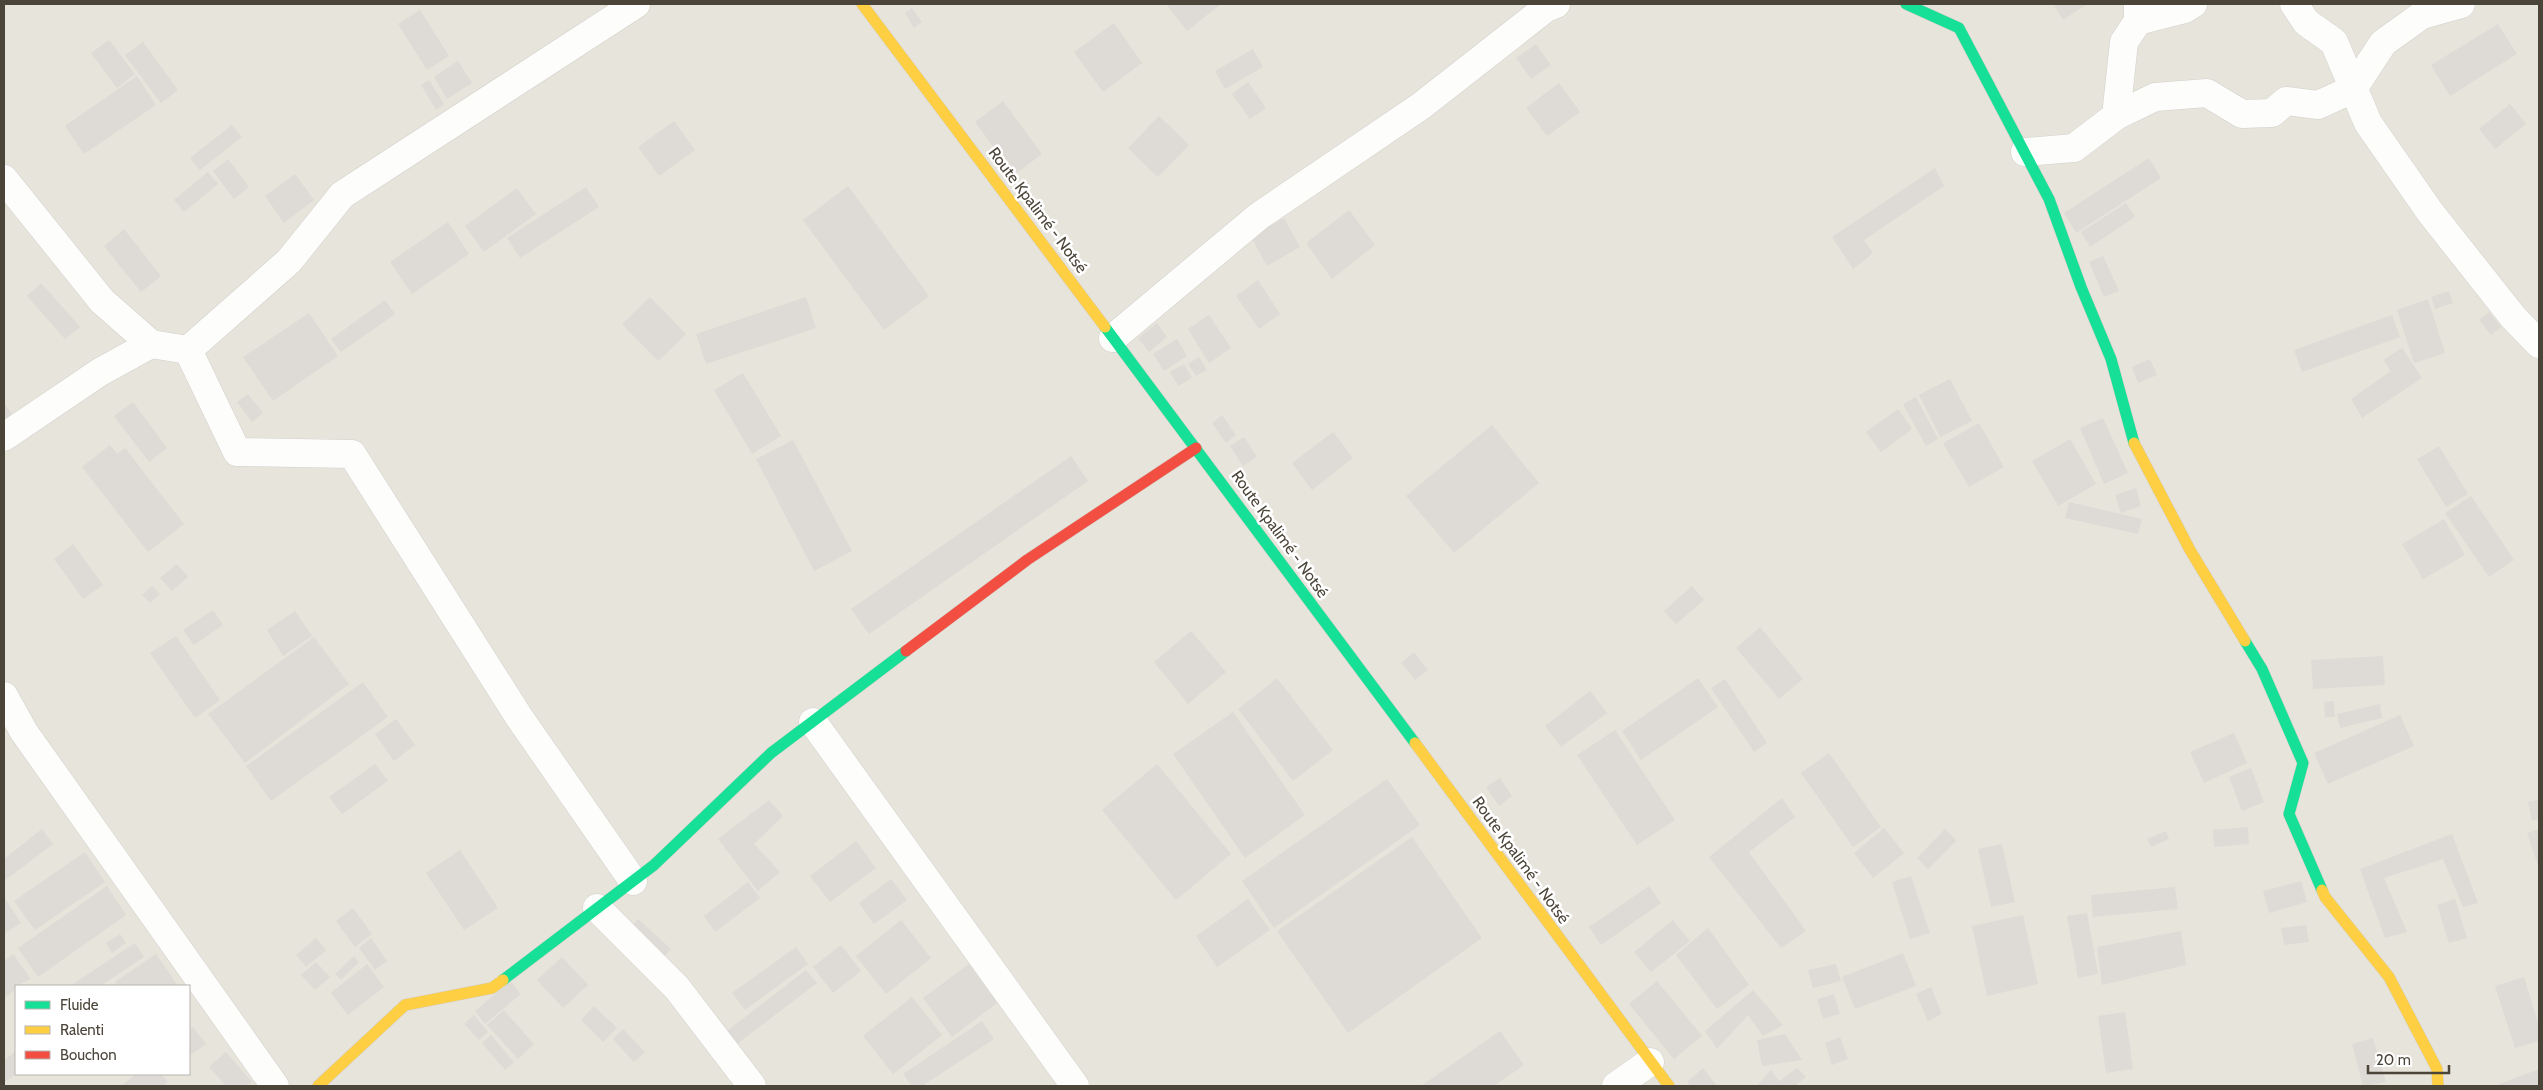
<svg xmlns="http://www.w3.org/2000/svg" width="2543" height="1090" font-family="Cabin,sans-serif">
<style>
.residential{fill:#e7e4dc;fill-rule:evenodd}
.building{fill:#dedbd6}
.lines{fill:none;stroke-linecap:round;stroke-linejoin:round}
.street-casing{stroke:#d2d0cb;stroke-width:29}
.fast-casing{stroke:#d3cfc5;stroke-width:12}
.slow-casing{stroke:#d3cfc5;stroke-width:12}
.jam-casing{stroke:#d3cfc5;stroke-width:12}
.street{stroke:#fdfdfc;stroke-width:28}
.fast{stroke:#16e098;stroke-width:11}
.slow{stroke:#ffcf43;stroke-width:11}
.jam{stroke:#f24e42;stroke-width:11}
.labels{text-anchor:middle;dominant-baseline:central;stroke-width:5;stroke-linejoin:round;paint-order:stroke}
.street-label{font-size:16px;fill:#4b4439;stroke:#fff}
</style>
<rect width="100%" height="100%" fill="#f4f2ee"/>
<path class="residential" d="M4,4H2539V1086H4ZM16,986H189V1074H16Z"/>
<g class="building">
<polygon points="1166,4 1221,4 1187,31"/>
<polygon points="2053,4 2087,4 2063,20"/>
<polygon points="912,8 922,22 914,28 905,13"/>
<polygon points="420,10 449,56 427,70 398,24"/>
<polygon points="1114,23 1142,63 1103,92 1074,52"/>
<polygon points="2498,24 2517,54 2450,96 2431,65"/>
<polygon points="109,40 135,74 117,88 91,53"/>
<polygon points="143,42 178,90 161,103 125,55"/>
<polygon points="1536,44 1551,65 1531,79 1516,58"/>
<polygon points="1253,49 1263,67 1225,89 1215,71"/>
<polygon points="458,61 472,83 447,99 434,77"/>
<polygon points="137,76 156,105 84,154 65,126"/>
<polygon points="429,80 444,104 436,110 421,85"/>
<polygon points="1248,82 1266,108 1250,119 1232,94"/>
<polygon points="1559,83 1580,112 1547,136 1526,108"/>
<polygon points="1003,101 1042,154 1014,175 975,122"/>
<polygon points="2510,104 2526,124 2495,149 2479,129"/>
<polygon points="1159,116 1189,145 1158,177 1128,148"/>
<polygon points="674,121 695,150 659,176 638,147"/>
<polygon points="232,125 242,137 200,170 190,158"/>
<polygon points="2149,158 2161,178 2076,233 2064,213"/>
<polygon points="228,159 249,187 234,199 213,171"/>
<polygon points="1935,168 1944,186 1864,240 1873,253 1853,269 1832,237"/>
<polygon points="208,172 218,184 184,212 174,200"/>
<polygon points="295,174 314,200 284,223 265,196"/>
<polygon points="848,186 929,296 884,330 803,220"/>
<polygon points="586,187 599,207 520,258 507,238"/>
<polygon points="517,188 536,214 484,252 465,226"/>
<polygon points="2126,203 2135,217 2090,247 2081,232"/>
<polygon points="1349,210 1375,245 1332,279 1306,243"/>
<polygon points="1284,218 1300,247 1267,266 1251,237"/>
<polygon points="448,222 469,254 412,294 390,262"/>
<polygon points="124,229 161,276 141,292 104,246"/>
<polygon points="2103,256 2119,291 2104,297 2089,262"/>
<polygon points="1258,280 1280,314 1259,329 1236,296"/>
<polygon points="41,283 80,327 65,339 27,296"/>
<polygon points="2449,291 2453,303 2435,309 2431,297"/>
<polygon points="650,297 686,334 658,361 622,324"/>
<polygon points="806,297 816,328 706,364 696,334"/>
<polygon points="2428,299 2445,353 2414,363 2397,310"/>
<polygon points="385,300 395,314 341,352 331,339"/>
<polygon points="2489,312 2501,327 2491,335 2479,320"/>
<polygon points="309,313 338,356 273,401 243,357"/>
<polygon points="1209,315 1231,348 1209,363 1188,329"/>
<polygon points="2392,315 2400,337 2302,372 2294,350"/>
<polygon points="1157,323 1167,337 1149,352 1138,338"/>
<polygon points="1177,339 1187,356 1164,371 1153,354"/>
<polygon points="2402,348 2422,378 2362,418 2351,399 2391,371 2383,360"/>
<polygon points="1199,357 1207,370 1196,376 1188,364"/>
<polygon points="2150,359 2157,375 2138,383 2132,367"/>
<polygon points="1184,364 1192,378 1178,386 1170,372"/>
<polygon points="743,373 781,436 752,454 714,390"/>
<polygon points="1950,379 1972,421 1940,437 1919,395"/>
<polygon points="248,394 263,413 252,422 237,402"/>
<polygon points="1916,397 1938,439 1926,446 1903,404"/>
<polygon points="133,402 167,448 149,462 114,416"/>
<polygon points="4,403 13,415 4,423"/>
<polygon points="1898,409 1912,429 1881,452 1866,432"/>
<polygon points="1222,415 1236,435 1226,443 1212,423"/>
<polygon points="2103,418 2128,473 2104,484 2080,428"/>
<polygon points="1979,423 2004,467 1969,487 1943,443"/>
<polygon points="1492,425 1539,483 1454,553 1406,496"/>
<polygon points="1333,432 1353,458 1312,490 1292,463"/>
<polygon points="1244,437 1257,457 1243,466 1230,446"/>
<polygon points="2070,439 2096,484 2058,506 2032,461"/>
<polygon points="793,440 852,551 814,571 756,459"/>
<polygon points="110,445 117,454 125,448 184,524 148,552 82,467"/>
<polygon points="2439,446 2468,494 2446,507 2417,459"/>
<polygon points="1071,456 1088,481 869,634 851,609"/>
<polygon points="2136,488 2141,506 2121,513 2115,495"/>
<polygon points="2471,496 2514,560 2489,577 2445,513"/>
<polygon points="2069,502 2142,519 2138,534 2065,518"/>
<polygon points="2444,519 2465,555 2423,579 2402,544"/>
<polygon points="73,544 103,585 83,599 54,559"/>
<polygon points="177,564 188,577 172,591 160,578"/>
<polygon points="152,586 160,594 150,603 142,595"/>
<polygon points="1692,586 1704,600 1676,624 1664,611"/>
<polygon points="213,610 223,625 194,645 183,630"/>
<polygon points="295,611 312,636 283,656 267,630"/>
<polygon points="1760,627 1803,679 1779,699 1736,648"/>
<polygon points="1191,631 1226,672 1188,704 1154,662"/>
<polygon points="176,636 220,700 195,718 150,653"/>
<polygon points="314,637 349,684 245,763 208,714"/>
<polygon points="1414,652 1428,670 1415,680 1401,663"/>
<polygon points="2383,656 2385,685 2313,689 2311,660"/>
<polygon points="1277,678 1333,750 1293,781 1238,709"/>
<polygon points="1698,678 1718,707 1641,760 1622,731"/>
<polygon points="1725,679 1767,743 1754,752 1711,688"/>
<polygon points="363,682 388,717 271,801 246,766"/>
<polygon points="1590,691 1607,713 1561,747 1545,726"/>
<polygon points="2334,701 2335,717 2325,717 2324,702"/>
<polygon points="2380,704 2382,718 2340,728 2337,714"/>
<polygon points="1233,712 1305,815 1245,858 1173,754"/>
<polygon points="2400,715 2414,746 2328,784 2314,753"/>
<polygon points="396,719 415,745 394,761 375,734"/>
<polygon points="1615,730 1675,820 1637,845 1577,755"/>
<polygon points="2234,733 2247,763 2204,783 2190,752"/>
<polygon points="1829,753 1881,827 1853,847 1801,773"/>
<polygon points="375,764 388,781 342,814 329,797"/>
<polygon points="1157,764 1231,854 1176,900 1102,810"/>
<polygon points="2251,768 2264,802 2242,811 2229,777"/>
<polygon points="1500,778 1512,796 1499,806 1486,787"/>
<polygon points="1387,779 1420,825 1274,928 1242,881"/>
<polygon points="1782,798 1795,817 1749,852 1806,931 1781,948 1709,857"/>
<polygon points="2539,799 2539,819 2532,821 2528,802"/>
<polygon points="769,800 783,816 754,844 780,872 758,891 718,839"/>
<polygon points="2248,827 2249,844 2214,847 2213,830"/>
<polygon points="1884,828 1904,853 1873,878 1854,853"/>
<polygon points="42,829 53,844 4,881 4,859"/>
<polygon points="1945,829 1956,841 1928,869 1917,858"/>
<polygon points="2539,829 2539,868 2527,833"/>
<polygon points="2166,831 2169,839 2151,847 2147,839"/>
<polygon points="2452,834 2478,903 2463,907 2443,859 2384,878 2407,932 2385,938 2360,869"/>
<polygon points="1412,837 1482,938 1348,1033 1277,931"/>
<polygon points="856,841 876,868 830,902 810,876"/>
<polygon points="2002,844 2015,902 1991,907 1978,849"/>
<polygon points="460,850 498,908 464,930 426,873"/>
<polygon points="85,852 105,882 35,930 14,901"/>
<polygon points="1911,876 1930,933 1910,939 1892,882"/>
<polygon points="891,879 907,900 874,924 859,903"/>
<polygon points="2301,881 2307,902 2269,913 2263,891"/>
<polygon points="748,882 760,898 715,932 704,916"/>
<polygon points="107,886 126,915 38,977 18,948"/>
<polygon points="1649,886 1661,903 1601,945 1589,927"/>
<polygon points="2175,887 2178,909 2093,917 2091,895"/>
<polygon points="4,897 21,923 4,934"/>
<polygon points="1248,899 1270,930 1217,967 1196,936"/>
<polygon points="2455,899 2467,938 2449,943 2437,905"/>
<polygon points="353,908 372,934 355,947 336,921"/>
<polygon points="2087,913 2098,974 2078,978 2067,916"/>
<polygon points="2023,915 2038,984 1987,996 1972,926"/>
<polygon points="638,919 671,949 658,963 626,934"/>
<polygon points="901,920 931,958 886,994 856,956"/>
<polygon points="1673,920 1690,941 1651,972 1634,952"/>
<polygon points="2306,925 2309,942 2284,945 2281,928"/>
<polygon points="1708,928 1749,985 1717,1009 1676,955"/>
<polygon points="2181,931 2186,965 2102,985 2097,947"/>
<polygon points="120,934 126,943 112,953 106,943"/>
<polygon points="316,938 326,950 306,967 296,955"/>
<polygon points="371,938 387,961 375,970 359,948"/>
<polygon points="135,943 144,957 100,986 70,986"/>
<polygon points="841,945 861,971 833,993 813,967"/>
<polygon points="796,947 808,964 745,1010 732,993"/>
<polygon points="1903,953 1916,986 1855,1009 1842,977"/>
<polygon points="13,954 31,979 16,986 16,989 4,998 4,961"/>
<polygon points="156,954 178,986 118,986 115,982"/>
<polygon points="354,956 359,962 341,980 335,974"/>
<polygon points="562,957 588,985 563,1008 537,980"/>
<polygon points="316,962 330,977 315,990 301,975"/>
<polygon points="367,964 384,987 348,1015 331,993"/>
<polygon points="969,964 997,1003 952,1037 923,998"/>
<polygon points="1836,964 1841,981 1813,988 1808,970"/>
<polygon points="806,970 817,983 737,1044 727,1031"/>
<polygon points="2524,977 2539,1025 2539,1041 2515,1048 2495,986"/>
<polygon points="510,981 521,994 485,1024 475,1011"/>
<polygon points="1657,981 1702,1036 1674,1059 1629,1004"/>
<polygon points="1931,987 1942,1014 1928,1021 1916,994"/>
<polygon points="1753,990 1783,1025 1763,1036 1748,1015 1717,1049 1705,1031"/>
<polygon points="1834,994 1840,1014 1823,1019 1817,999"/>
<polygon points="912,997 942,1035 893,1074 863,1036"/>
<polygon points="594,1006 617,1028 603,1042 581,1020"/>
<polygon points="504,1010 534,1044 518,1059 487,1025"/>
<polygon points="2125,1012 2133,1069 2106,1073 2098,1016"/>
<polygon points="474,1015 488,1032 479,1040 464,1024"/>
<polygon points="982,1021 994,1039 922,1086 912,1086 903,1074"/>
<polygon points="193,1027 206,1044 189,1056 189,1031"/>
<polygon points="623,1029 645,1052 634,1062 613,1039"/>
<polygon points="1500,1031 1524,1065 1494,1086 1421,1086"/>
<polygon points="1785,1034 1802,1060 1762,1066 1757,1040"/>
<polygon points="491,1035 514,1062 505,1070 482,1043"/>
<polygon points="1840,1037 1848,1059 1832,1065 1825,1043"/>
<polygon points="2373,1038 2386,1082 2363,1086 2352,1044"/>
<polygon points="16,1051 16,1074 5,1082 4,1060"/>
<polygon points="226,1052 252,1082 247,1086 226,1086 209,1067"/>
<polygon points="1703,1068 1717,1086 1690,1086 1687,1082"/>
<polygon points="1797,1068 1806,1077 1795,1086 1757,1086 1771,1070 1779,1081"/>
<polygon points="2539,1069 2539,1086 2494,1086"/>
<polygon points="136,1074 161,1074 168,1082 163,1086 121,1086"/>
</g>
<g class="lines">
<g class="street-casing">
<g id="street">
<polyline points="2294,4 2306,22 2334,42 2368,123 2430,212 2513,317 2539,344"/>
<polyline points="2138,21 2185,9 2193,4"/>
<polyline points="2116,116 2155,97 2207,93 2242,114 2272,113 2286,101 2318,105 2353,89 2383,43 2422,15 2461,4"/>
<polyline points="2025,152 2074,148 2116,116 2124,42 2138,21 2138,4"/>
<polyline points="4,179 102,301 151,344"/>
<polyline points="1113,338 1259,216 1421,106 1546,8 1556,4"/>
<polyline points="188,350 237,452 352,454 519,717 633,881"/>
<polyline points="4,437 100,372 151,344 188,350 289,261 342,195 636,4"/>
<polyline points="4,696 24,732 275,1086"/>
<polyline points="813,722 1075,1086"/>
<polyline points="597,908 677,988 752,1086"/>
<polyline points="1616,1086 1650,1062"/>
</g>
</g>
<g class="fast-casing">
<g id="fast">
<polyline points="1906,4 1959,28 2049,199 2081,287 2111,359 2134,443"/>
<polyline points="1105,327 1415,743"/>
<polyline points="2245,641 2262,669 2303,763 2289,814 2322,890"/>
<polyline points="503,980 654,865 771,753 906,651"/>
</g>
</g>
<g class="slow-casing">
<g id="slow">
<polyline points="862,4 1105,327"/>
<polyline points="2134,443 2190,550 2245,641"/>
<polyline points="1415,743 1669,1086"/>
<polyline points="2322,890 2325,897 2389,977 2437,1069 2438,1086"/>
<polyline points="318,1086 405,1005 492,988 503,980"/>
</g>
</g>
<g class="jam-casing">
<polyline id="jam" points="906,651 1027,560 1196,448"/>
</g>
<use href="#street" class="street"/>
<use href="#fast" class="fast"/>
<use href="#slow" class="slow"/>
<use href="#jam" class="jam"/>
</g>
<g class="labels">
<g class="street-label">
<text transform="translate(1038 210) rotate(53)">Route Kpalimé - Notsé</text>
<text transform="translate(1280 534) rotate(54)">Route Kpalimé - Notsé</text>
<text transform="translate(1521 860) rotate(54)">Route Kpalimé - Notsé</text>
</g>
</g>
<rect width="2543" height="1090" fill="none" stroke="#4b4439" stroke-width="10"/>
<rect x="15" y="985" width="175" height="90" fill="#ffffff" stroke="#b7b4b0"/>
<rect x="25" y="1001" width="25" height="8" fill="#16e098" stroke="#b7b4b0"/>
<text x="60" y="1010" font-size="15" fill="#4b4439">Fluide</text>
<rect x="25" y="1026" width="25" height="8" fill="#ffcf43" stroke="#b7b4b0"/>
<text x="60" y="1035" font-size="15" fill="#4b4439">Ralenti</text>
<rect x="25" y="1051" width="25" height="8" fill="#f24e42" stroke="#b7b4b0"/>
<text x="60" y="1060" font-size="15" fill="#4b4439">Bouchon</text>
<path d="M2368 1065v8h81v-8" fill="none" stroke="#4b4439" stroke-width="2.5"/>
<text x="2376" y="1065" font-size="15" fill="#4b4439" stroke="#ffffff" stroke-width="4" paint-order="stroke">20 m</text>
</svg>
